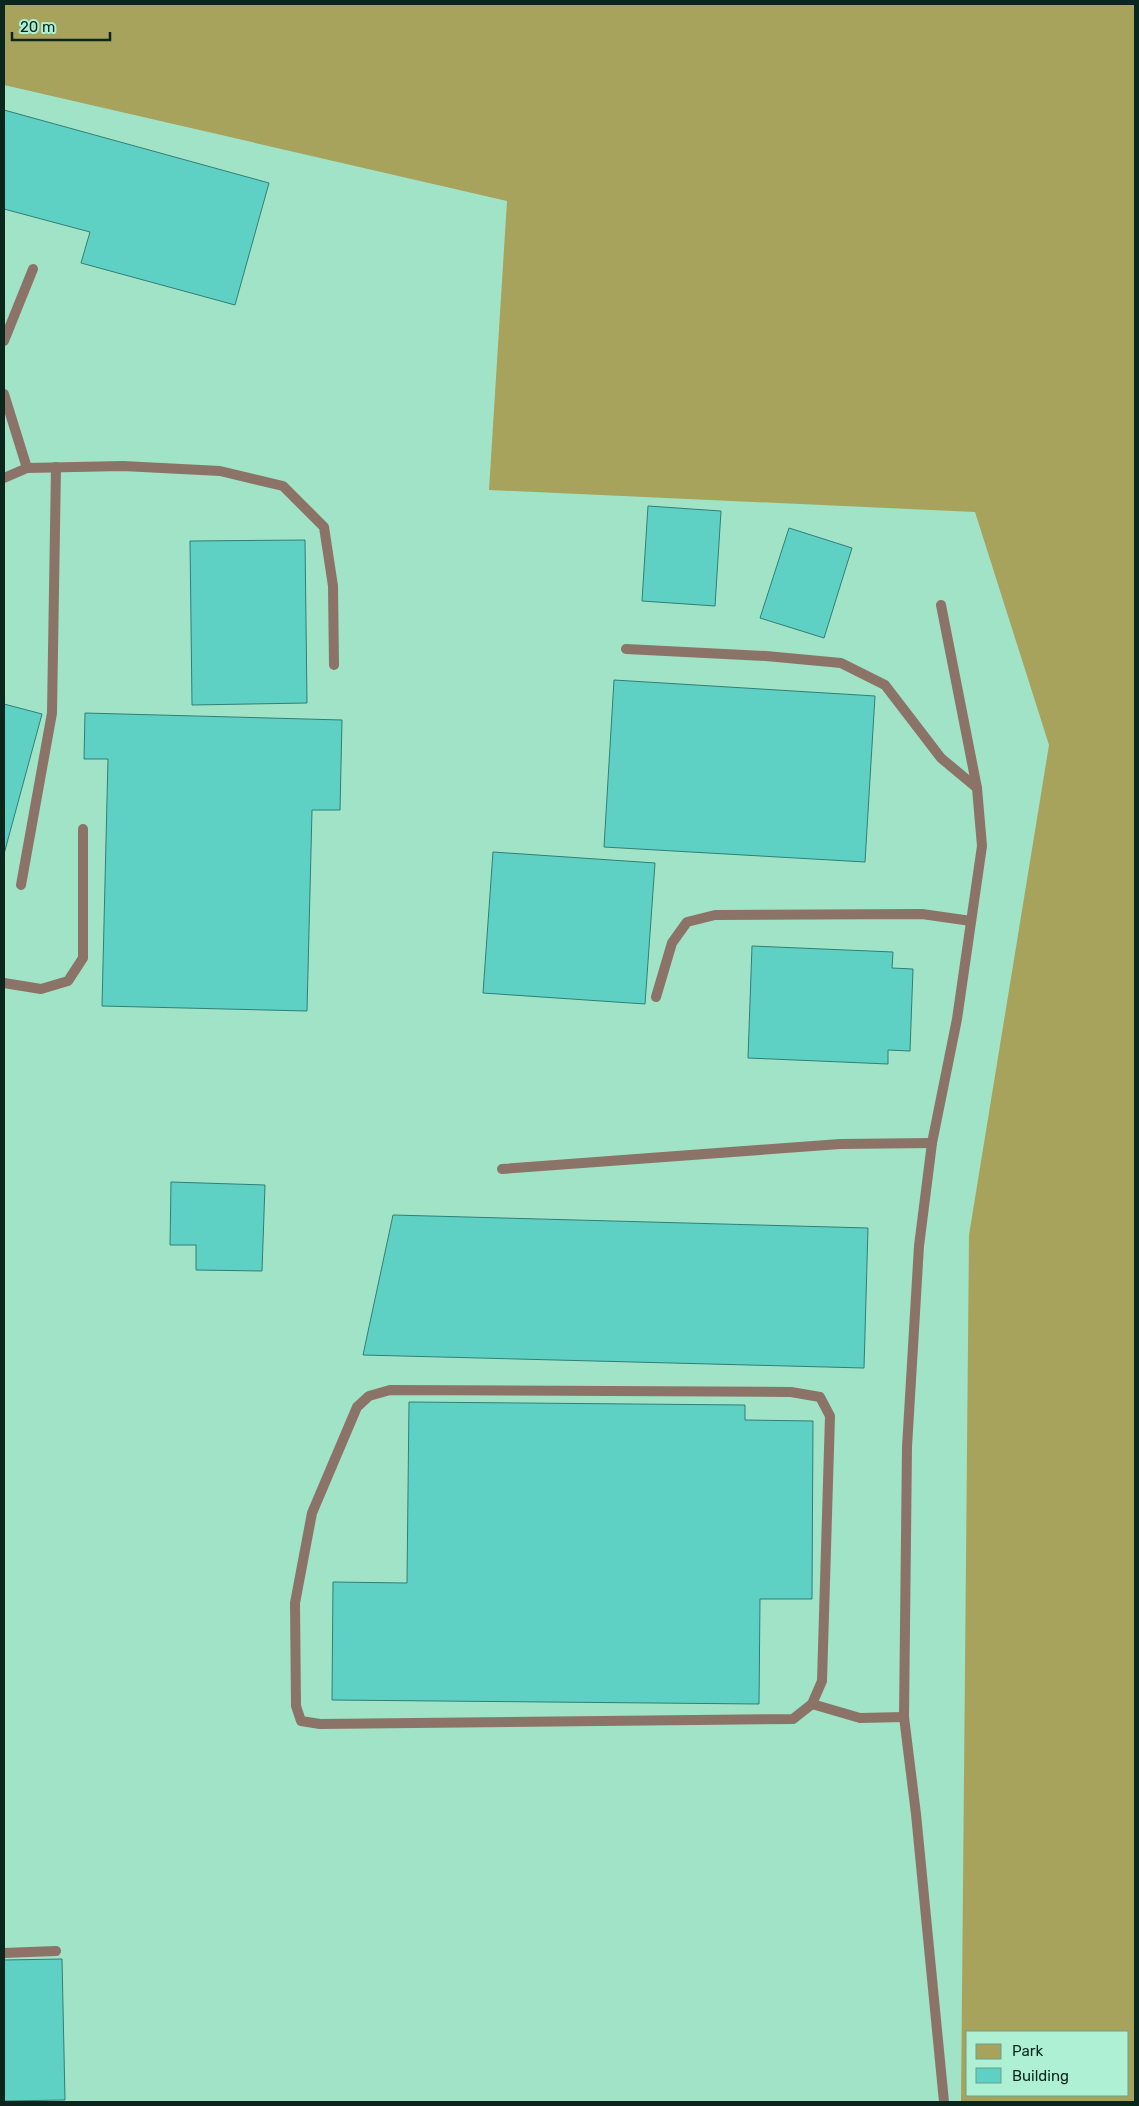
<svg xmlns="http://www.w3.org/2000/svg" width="1139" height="2106" font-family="Rubik,sans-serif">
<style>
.green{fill:#a7a35d;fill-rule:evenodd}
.building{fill:#5fd1c4;stroke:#307f76}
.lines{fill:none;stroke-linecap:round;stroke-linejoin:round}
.service{stroke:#8c7368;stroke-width:10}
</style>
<rect width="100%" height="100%" fill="#a1e3c6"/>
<path class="green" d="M4,4H1135V2102H961L969,1235L1049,745L975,512L489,490L507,201L4,85ZM968,2032H1128V2095H968Z"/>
<g class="building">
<polygon points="4,110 269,183 235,305 81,263 90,232 4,209"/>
<polygon points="648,506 721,511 715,606 642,601"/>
<polygon points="789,528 852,548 824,638 760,618"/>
<polygon points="305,540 307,703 192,705 190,541"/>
<polygon points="614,680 875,696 865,862 604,847"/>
<polygon points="4,704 42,714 4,854"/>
<polygon points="85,713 342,720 340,810 312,810 307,1011 102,1006 108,759 84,759"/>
<polygon points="493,852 655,863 645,1004 483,993"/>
<polygon points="752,946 893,952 892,968 913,969 910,1051 888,1050 888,1064 748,1058"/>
<polygon points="171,1182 265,1185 262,1271 196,1270 196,1245 170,1245"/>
<polygon points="393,1215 868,1228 864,1368 363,1355"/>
<polygon points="409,1402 745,1405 745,1420 813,1421 812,1599 760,1599 759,1704 332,1700 333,1582 407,1583"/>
<polygon points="62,1959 65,2100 4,2101 4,1960"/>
</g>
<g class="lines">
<g class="service">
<polyline points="4,341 33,269"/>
<polyline points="4,394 27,468"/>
<polyline points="4,478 27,468 123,466 220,471 283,486 324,527 333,586 334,665"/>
<polyline points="941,605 977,788 982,846 957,1019 932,1143 919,1246 907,1447 904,1717 916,1814 944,2102"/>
<polyline points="626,649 766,656 841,663 885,685 941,758 977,788"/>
<polyline points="21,885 52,713 56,467"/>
<polyline points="4,983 41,989 68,981 83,958 83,829"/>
<polyline points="656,997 672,943 687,922 715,915 922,914 971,921"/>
<polyline points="502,1169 840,1144 932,1143"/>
<polyline points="812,1704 822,1681 830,1416 820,1397 791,1392 390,1390 369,1396 357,1407 312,1513 295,1603 296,1706 301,1721 320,1724 793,1719 812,1704 860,1718 904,1717"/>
<polyline points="4,1953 56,1951"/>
</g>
</g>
<rect width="1139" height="2106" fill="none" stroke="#0b261c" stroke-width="10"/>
<rect x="966" y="2031" width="162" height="65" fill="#aef0d3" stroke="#6d9f8a"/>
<rect x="976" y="2044" width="25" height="15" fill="#a7a35d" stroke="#6d9f8a"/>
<text x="1012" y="2056" font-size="15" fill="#0b261c">Park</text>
<rect x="976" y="2068" width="25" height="15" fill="#5fd1c4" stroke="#6d9f8a"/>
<text x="1012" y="2081" font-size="15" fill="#0b261c">Building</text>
<path d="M12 32v8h98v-8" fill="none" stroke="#0b261c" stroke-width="2.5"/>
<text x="20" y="32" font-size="15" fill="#0b261c" stroke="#aef0d3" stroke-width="4" paint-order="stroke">20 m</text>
</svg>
